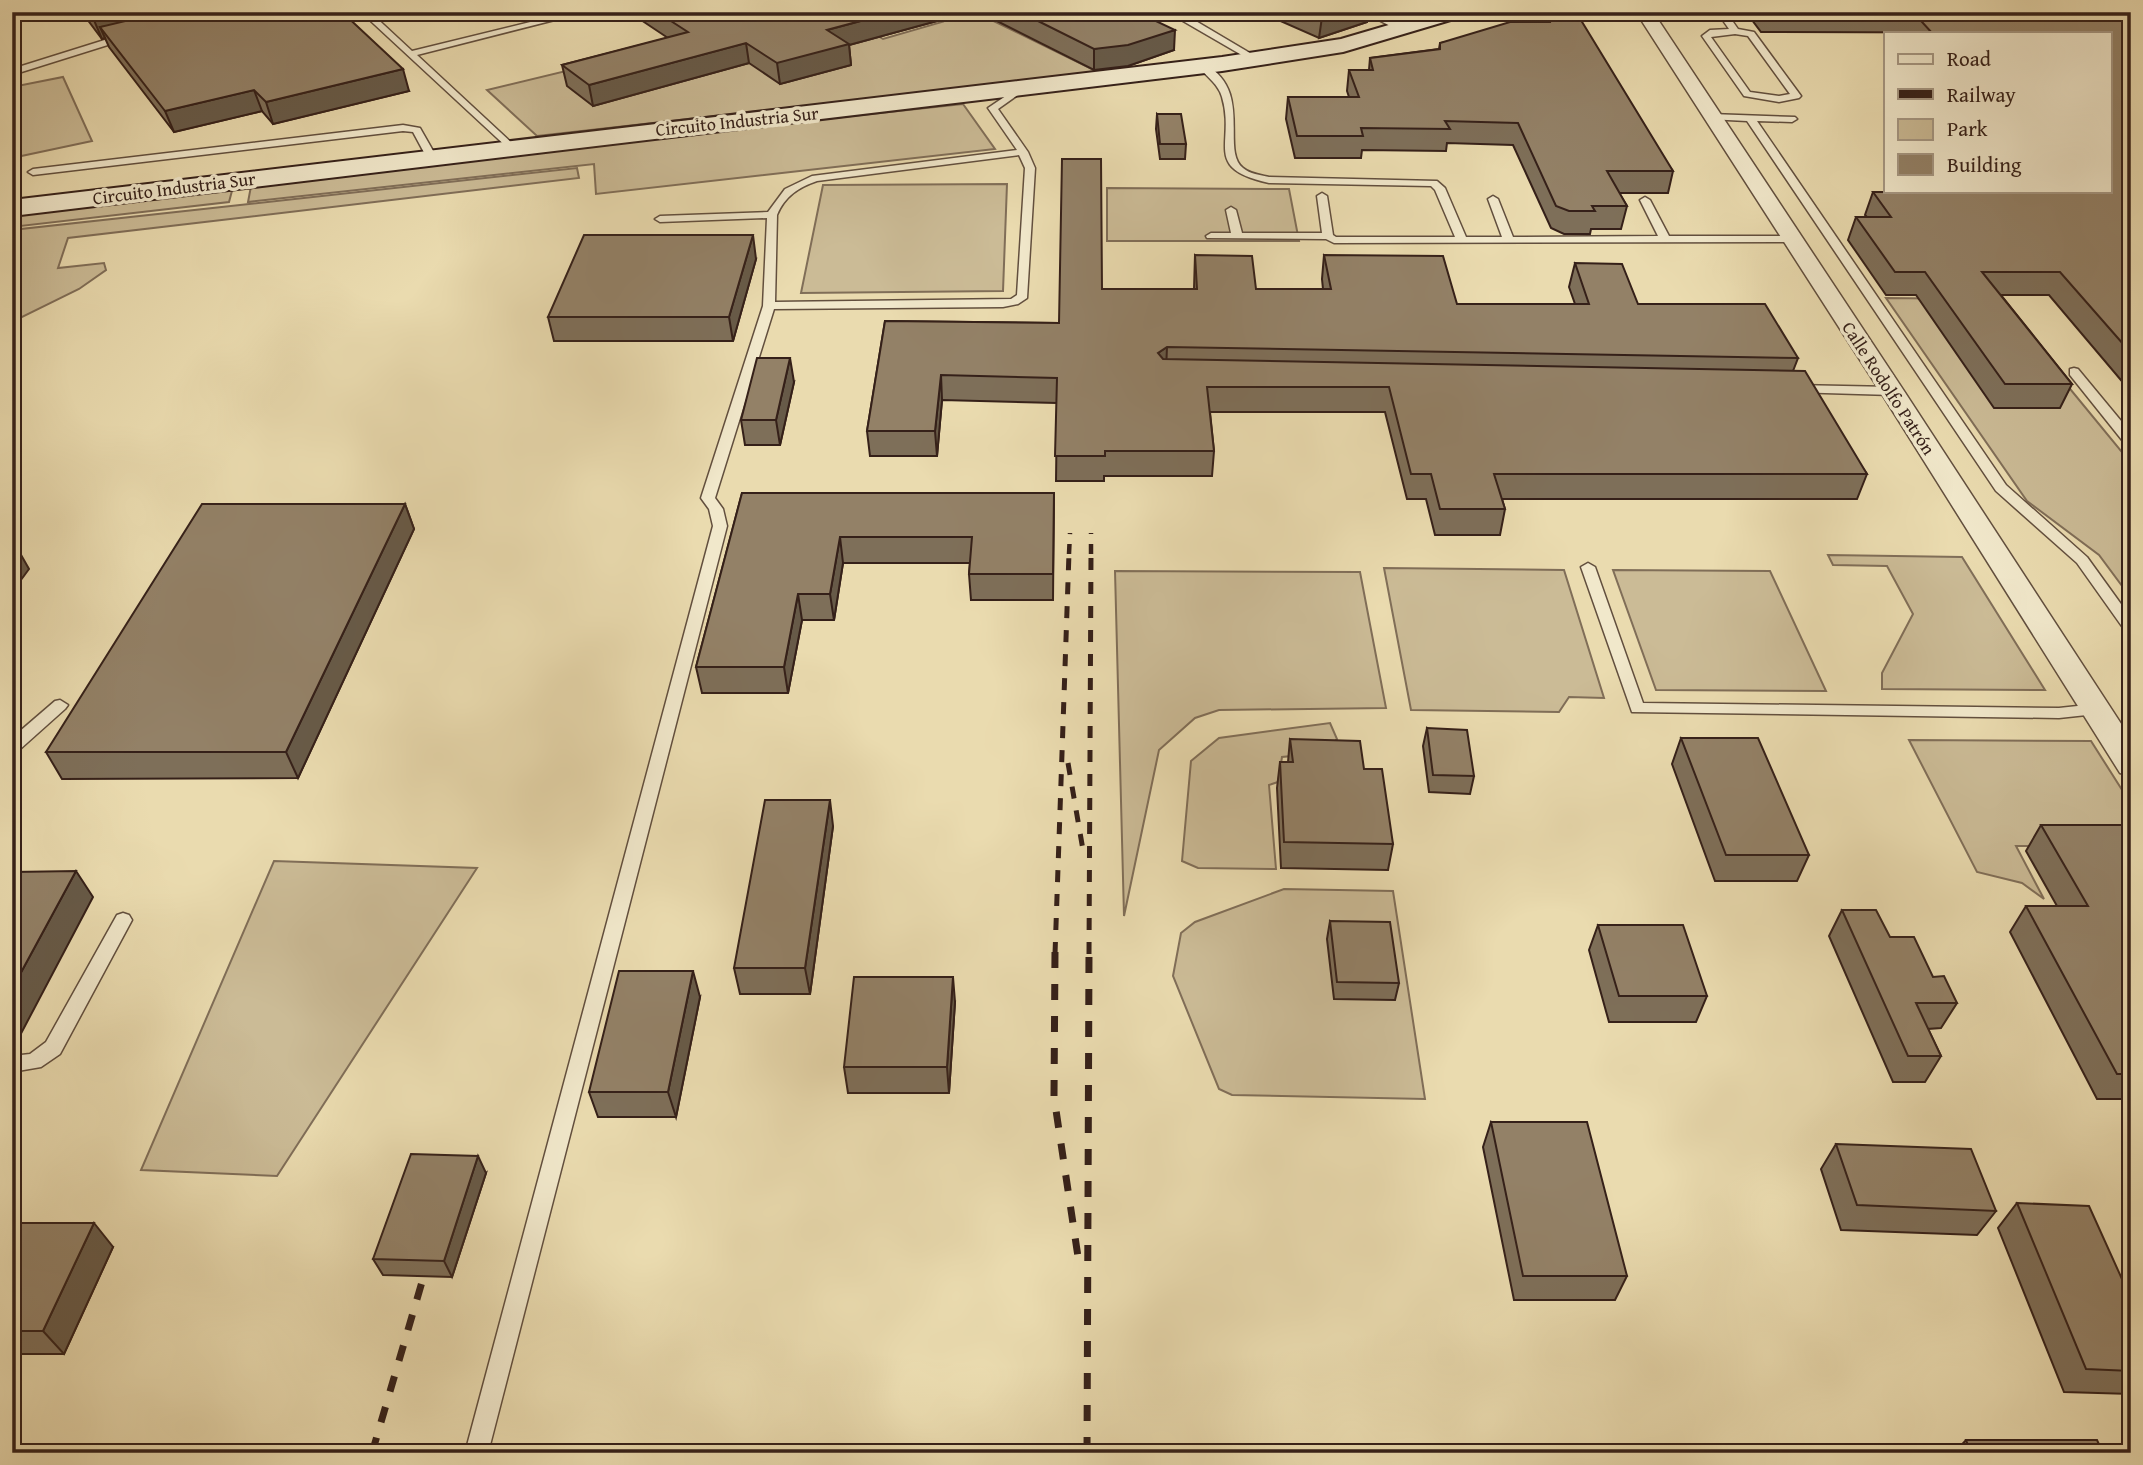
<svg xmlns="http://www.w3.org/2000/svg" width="2143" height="1465" font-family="'Gentium Book Plus',serif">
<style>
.green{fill:#cbbb96;stroke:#806e58;stroke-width:2}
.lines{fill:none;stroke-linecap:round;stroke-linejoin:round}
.service-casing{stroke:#624f3e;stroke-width:3}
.minor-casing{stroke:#624f3e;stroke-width:3}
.secondary-casing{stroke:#352019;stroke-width:4}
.service{fill:#f1e8cb;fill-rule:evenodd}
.minor{fill:#f1e8cb;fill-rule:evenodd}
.secondary{fill:#f1e8cb;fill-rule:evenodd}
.rail-far2{stroke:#352019;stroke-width:4.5;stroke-dasharray:10 10;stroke-linecap:butt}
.rail-far1{stroke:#352019;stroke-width:5;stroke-dasharray:12 12;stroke-linecap:butt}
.rail{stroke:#352019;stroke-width:7;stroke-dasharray:16 16;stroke-linecap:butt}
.wall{fill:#7e6f59;stroke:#352019;stroke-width:2}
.shaded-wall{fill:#675a48;stroke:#352019;stroke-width:2}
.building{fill:#938167;stroke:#352019;stroke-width:2}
.labels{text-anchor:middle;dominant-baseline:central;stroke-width:7;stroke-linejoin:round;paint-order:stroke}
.far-street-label{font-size:18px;fill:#352019;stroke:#f1e8cb}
</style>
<rect width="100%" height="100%" fill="#eadbaf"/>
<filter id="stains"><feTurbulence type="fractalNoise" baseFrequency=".00286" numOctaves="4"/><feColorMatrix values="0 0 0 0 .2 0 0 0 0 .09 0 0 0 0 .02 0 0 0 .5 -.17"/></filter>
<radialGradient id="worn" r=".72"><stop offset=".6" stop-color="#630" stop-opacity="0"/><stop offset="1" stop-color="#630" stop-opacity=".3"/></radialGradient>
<g class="green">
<polygon points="811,12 839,12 883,39 942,22 927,12 975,12 1100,73 537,136 487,90"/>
<polygon points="63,77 92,141 12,158 12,87"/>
<polygon points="963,104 995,149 596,194 594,164 248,202 252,181"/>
<polygon points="577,168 579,178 68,238 58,268 104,263 106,270 79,289 12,322 12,230"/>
<polygon points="1007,184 1003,291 801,293 823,185"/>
<polygon points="233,187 229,202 12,227 12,212"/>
<polygon points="1107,188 1289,189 1299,241 1107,241"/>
<polygon points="1886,298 1978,299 2048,362 2131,463 2131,598 2099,555 2027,501"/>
<polygon points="1828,555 1962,557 2045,690 1882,689 1882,673 1913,614 1887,566 1833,565"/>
<polygon points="1384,568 1564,570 1604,698 1569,697 1559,712 1411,710"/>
<polygon points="1613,570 1770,571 1826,691 1656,690"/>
<polygon points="1115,571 1360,572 1386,708 1219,710 1195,718 1159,750 1124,916"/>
<polygon points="1330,723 1337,739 1324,753 1282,757 1278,782 1269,785 1276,869 1198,868 1182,861 1191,761 1219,738"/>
<polygon points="1909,740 2091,741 2131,804 2131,846 2016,846 2044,899 2022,883 1977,872"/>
<polygon points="274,861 477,868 277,1176 141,1170"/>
<polygon points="1284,889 1393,891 1425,1099 1232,1095 1219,1089 1173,976 1181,933 1195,922"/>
</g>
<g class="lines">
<g class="service-casing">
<g id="service">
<polygon points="361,12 370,12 412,51 571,12 586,12 417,55 514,145 514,149 510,150"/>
<path d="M1717,12H1726L1738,29L1754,32L1801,96L1799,98L1779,102L1744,96L1702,36L1710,30L1729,29ZM1735,34L1748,36L1790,94L1779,96L1750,92L1711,37Z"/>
<polygon points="2108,12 2119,12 2131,19 2131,26"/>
<polygon points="1183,17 1189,17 1260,59 1252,61 1183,21"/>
<polygon points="127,33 131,36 130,38 12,75 12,69"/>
<path d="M1204,64C1254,90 1220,150 1243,168C1250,174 1260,175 1269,177L1437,181L1445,188L1466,237H1502L1488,199L1493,196L1498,199L1513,237L1658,236L1640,200L1645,197L1650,200L1669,236H1791L1796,239L1791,242L1334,243L1326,239L1207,238L1206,236L1211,233H1231L1226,210L1231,207L1236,210L1242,233H1322L1317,196L1322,193L1327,196L1333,235L1336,237H1455L1435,190L1431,186L1269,183C1201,168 1236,144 1222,97C1219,85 1207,77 1199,67Z"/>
<path d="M1019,87L1024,90L1022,92L998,109L1028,152L1035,168L1027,298L1018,304L1003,307L774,309L715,498L723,509L727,526L488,1453H465L713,526L709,509L701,498L763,306L767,218L660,222L655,219L660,216L768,212L785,189L812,176L1017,150L988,108ZM1019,155L1025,168L1017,295L1011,299L775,302L777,215C785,196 799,187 817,181Z"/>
<polygon points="1711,114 1795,117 1797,119 1792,122 1757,121 2006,485 2087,557 2131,618 2131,634 2126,632 2077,563 1996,491 1747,121 1708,119 1708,115"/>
<polygon points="403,125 420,128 436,156 435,158 427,158 413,132 403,131 33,175 28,172 33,169"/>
<polygon points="2074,368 2078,369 2131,433 2131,446 2126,445 2070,375 2070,369"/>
<polygon points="1795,385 1892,387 1898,391 1892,395 1791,392 1791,386"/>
<polygon points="1588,563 1595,567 1643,703 2059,708 2096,704 2104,709 2096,714 2059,718 1632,712 1581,567"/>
<polygon points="60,700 68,705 65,709 18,751 12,752 12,738 55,701"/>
<polygon points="123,913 129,915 132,920 60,1054 41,1067 12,1072 12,1056 30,1054 46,1042 117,915"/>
</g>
</g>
<g class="minor-casing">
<g id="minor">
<polygon points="1363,12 1386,12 1412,23 1415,27 1412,31 1400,31"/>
<polygon points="1636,12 1653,12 1904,391 2131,739 2131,776 2120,773 1880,391"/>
</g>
</g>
<g class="secondary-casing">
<polygon id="secondary" points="1433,12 1467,12 1464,16 1343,52 1222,71 12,216 12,200 1222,57 1341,39"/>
</g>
<use href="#service" class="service"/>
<use href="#minor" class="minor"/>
<use href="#secondary" class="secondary"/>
<g class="rail-far2">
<polyline points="1069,554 1070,533"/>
<polyline points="1091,554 1091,533"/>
</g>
<g class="rail-far1">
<polyline points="1068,763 1083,850"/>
<polyline points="1055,954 1069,553"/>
<polyline points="1089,954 1091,553"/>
</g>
<g class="rail">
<polyline points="1055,952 1054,1097 1080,1270"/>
<polyline points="372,1453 429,1258"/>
<polyline points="1087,1453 1089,952"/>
</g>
</g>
<g class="wall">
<polygon points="84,12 342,12 409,91 273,124 262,111 174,132 109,47 105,38 102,39 87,19"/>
<polygon points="637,12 970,12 849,45 851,65 780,84 749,63 593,106 567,86 562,65 668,38 638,18"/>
<polygon points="979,12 1179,12 1154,20 1174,50 1128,66 1094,70"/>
<polygon points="1260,12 1368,12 1367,22 1319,38"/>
<polygon points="1549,12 1673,171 1668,193 1619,193 1627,206 1621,229 1591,229 1590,234 1564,234 1551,228 1513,145 1447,143 1446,151 1362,150 1361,158 1295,158 1286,119 1288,97 1349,97 1347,91 1349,70 1369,70 1370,58 1439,49 1440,43 1547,22"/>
<polygon points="1746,12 2113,12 2131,28 2131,392 2049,295 2001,295 2072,384 2060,408 1994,408 1916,295 1886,295 1848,240 1856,217 1867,217 1865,215 1873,192 1894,192 1895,191 2110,191 2110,33 1761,32"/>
<polygon points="1157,114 1186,144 1185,159 1160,159 1156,129"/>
<polygon points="1195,255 1256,289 1323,289 1322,279 1324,255 1457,304 1575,304 1569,287 1575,263 1638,304 1798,358 1793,371 1867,474 1857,499 1502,499 1505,509 1500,535 1435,535 1426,499 1407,499 1385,412 1210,412 1214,451 1212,476 1104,476 1104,481 1056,481 1057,403 942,400 937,456 870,456 867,431 885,321 1059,323 1102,289 1194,289"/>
<polygon points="756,259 733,341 554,341 548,317"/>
<polygon points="794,382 780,445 745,445 741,420"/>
<polygon points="742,493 1054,493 1053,600 971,600 969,574 970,563 843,563 834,620 802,620 788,693 702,693 696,667"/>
<polygon points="405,504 414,529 298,778 62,779 46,752"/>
<polygon points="1427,728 1474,776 1470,794 1429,792 1423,746"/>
<polygon points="1681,738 1809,855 1797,881 1715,881 1672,764"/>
<polygon points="1290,739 1364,769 1393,844 1388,870 1281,868 1277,788 1280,762 1288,762"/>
<polygon points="2041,825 2131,825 2131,1099 2097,1099 2010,932 2026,906 2057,906 2026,851"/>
<polygon points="833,826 810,994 740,994 734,968"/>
<polygon points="1842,910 1890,937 1933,977 1957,1003 1941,1028 1928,1029 1941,1056 1925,1082 1893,1082 1829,936"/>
<polygon points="1330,921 1399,983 1395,1000 1334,999 1327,939"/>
<polygon points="1598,925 1707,996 1696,1022 1609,1022 1589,950"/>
<polygon points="700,997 676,1117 598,1117 589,1092"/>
<polygon points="955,1002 949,1093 848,1093 844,1067"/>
<polygon points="1491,1122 1627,1276 1615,1300 1514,1300 1483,1147"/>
<polygon points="1836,1144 1996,1211 1977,1235 1841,1230 1821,1169"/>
<polygon points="486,1173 452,1277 383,1275 373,1259"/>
<polygon points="2017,1203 2131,1299 2131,1394 2064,1392 1998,1228"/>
<polygon points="12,1233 113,1247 64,1354 12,1354"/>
<polygon points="1966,1440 2103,1453 1954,1453"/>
</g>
<g class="shaded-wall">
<polygon points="119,12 215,12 100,27 105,38 102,39 93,18"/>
<polygon points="894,12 970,12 849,45 851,65 780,84 777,63 827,30"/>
<polygon points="1128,12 1179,12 1127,28"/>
<polygon points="1337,12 1368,12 1367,22 1319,38 1322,17"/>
<polygon points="1175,30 1174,50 1128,66 1094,70 1094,49"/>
<polygon points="746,43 749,63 593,106 589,85"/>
<polygon points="403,69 409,91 273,124 266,102"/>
<polygon points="254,90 262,111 174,132 165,111"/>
<polygon points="753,235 756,259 733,341 729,317"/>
<polygon points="1167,347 1166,371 1158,353"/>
<polygon points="790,358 794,382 780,445 776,420"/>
<polygon points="941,375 942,400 937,456 935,431"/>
<polygon points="405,504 414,529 298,778 286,752"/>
<polygon points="840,537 843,563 834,620 830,594"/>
<polygon points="12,539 29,569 12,592"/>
<polygon points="798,594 802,620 788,693 784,667"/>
<polygon points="830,800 833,826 810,994 805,968"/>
<polygon points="76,871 93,897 16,1043 12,1037 12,989"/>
<polygon points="693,971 700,997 676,1117 668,1092"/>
<polygon points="953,977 955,1002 949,1093 947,1067"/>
<polygon points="478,1156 486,1173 452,1277 444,1261"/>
<polygon points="94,1223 113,1247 64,1354 43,1331"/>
</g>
<g class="building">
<polygon points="89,12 119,12 93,18"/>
<polygon points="163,12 342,12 403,69 266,102 254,90 165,111 100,27"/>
<polygon points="657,12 894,12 827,30 849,44 777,63 746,43 589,85 562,65 688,32"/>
<polygon points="1020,12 1137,12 1175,30 1128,45 1094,49"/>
<polygon points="1309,12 1337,12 1322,17"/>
<polygon points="1549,12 1576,12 1673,171 1607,171 1627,206 1592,206 1595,211 1569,211 1556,206 1518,123 1445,121 1450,129 1361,128 1363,136 1297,136 1288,97 1359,97 1349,70 1373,70 1370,58 1440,49 1440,43 1510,22 1550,22"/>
<polygon points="1862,12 2113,12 2131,28 2131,353 2060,272 1982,272 2072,384 2005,384 1925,272 1895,272 1856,217 1891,217 1873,192 1896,192 1895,191 2110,191 2110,33 1932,33 1913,12"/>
<polygon points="1157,114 1181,114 1186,144 1160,144"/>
<polygon points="1062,159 1101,159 1102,289 1197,289 1195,255 1252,256 1256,289 1331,289 1324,255 1443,256 1457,304 1589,304 1575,263 1622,264 1638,304 1765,304 1798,358 1167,347 1158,353 1163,359 1805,371 1867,474 1494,474 1505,509 1440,509 1431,474 1411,474 1389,387 1207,387 1214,451 1105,451 1105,456 1055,456 1057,378 941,375 935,431 867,431 885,321 1059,323"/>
<polygon points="584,235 753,235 729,317 548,317"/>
<polygon points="757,358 790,358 776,420 741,420"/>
<polygon points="742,493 1054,493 1053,574 969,574 972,537 840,537 830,594 798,594 784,667 696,667"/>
<polygon points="202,504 405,504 286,752 46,752"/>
<polygon points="1427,728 1467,730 1474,776 1433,775"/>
<polygon points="1681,738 1758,738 1809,855 1726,855"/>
<polygon points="1290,739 1360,741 1364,769 1382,769 1393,844 1284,842 1280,762 1293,762"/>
<polygon points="765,800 830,800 805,968 734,968"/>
<polygon points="2041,825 2131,825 2131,1074 2117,1074 2026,906 2088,906"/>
<polygon points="76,871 12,989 12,872"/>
<polygon points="1842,910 1876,910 1890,937 1914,937 1933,977 1944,976 1957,1003 1916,1003 1941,1056 1908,1056"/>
<polygon points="1330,921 1390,922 1399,983 1337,982"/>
<polygon points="1598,925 1683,925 1707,996 1619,996"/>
<polygon points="619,971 693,971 668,1092 589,1092"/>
<polygon points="854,977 953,977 947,1067 844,1067"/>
<polygon points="1491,1122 1587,1122 1627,1276 1523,1276"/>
<polygon points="1836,1144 1971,1149 1996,1211 1857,1205"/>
<polygon points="411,1154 478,1156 444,1261 373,1259"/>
<polygon points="2017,1203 2089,1206 2131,1299 2131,1371 2086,1369"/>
<polygon points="18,1223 94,1223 43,1331 12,1331 12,1233"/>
<polygon points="1966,1440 2097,1440 2103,1453 1971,1453"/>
</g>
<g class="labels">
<g class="far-street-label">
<text transform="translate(737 121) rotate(-6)">Circuito Industria Sur</text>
<text transform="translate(174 188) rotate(-7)">Circuito Industria Sur</text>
<text transform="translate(1889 388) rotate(57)">Calle Rodolfo Patrón</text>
</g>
</g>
<rect width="2143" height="1465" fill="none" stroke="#eadbaf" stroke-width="42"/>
<rect x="14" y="14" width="2115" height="1437" fill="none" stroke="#352019" stroke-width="3.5"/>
<rect x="21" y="21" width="2101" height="1423" fill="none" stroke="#352019" stroke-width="2"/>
<rect x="1884" y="32" width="228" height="161" fill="#f1e8cb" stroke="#a69884" stroke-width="2"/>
<rect x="1898" y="54" width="35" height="10" fill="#f1e8cb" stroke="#a69884" stroke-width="2"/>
<text x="1947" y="66" font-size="21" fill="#352019">Road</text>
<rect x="1898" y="89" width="35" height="10" fill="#352019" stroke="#a69884" stroke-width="2"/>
<text x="1947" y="102" font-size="21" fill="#352019">Railway</text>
<rect x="1898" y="119" width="35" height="21" fill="#cbbb96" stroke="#a69884" stroke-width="2"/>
<text x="1947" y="136" font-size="21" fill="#352019">Park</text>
<rect x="1898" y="154" width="35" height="21" fill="#938167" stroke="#a69884" stroke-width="2"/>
<text x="1947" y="172" font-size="21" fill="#352019">Building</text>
<rect width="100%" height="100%" filter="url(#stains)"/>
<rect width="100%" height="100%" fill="url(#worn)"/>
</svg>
